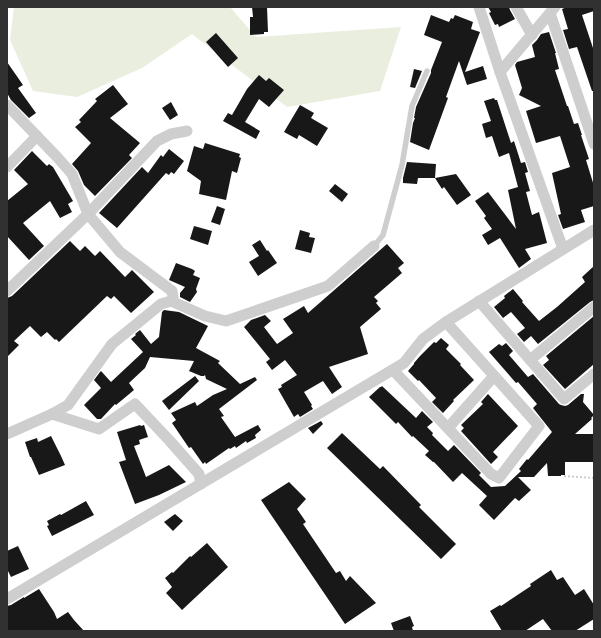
<svg xmlns="http://www.w3.org/2000/svg" width="601" height="638" font-family="Inter,sans-serif">
<style>
.green{fill:#eaeedf}
.building{fill:#181818}
.lines{fill:none;stroke-linecap:round;stroke-linejoin:round}
.path{stroke:#cecece;stroke-width:2;stroke-dasharray:2 2;stroke-linecap:butt}
.lane{stroke:#cecece;stroke-width:5.5}
.street{stroke:#cecece;stroke-width:11}
</style>
<rect width="100%" height="100%" fill="#fff"/>
<polygon class="green" points="14,7 230,7 256,37 401,27 380,91 287,107 192,34 142,68 77,97 33,91 10,40"/>
<g class="building">
<polygon points="252,7 267,7 268,32 264,32 264,34 250,35 250,17 253,17"/>
<polygon points="488,7 509,7 510,10 515,19 499,27 498,24 495,25 489,13 491,12"/>
<polygon points="567,7 594,7 594,11 582,15 594,51 594,91 592,91 577,47 569,49 563,30 568,29 562,9"/>
<polygon points="431,15 449,22 451,18 453,19 455,15 473,22 471,29 480,32 465,72 483,66 487,79 467,85 459,61 446,97 448,98 429,150 410,142 413,123 415,118 414,118 416,107 431,73 431,70 442,42 424,35"/>
<polygon points="549,32 556,53 555,53 559,69 555,70 567,106 568,106 574,124 578,123 582,135 581,135 589,159 586,160 594,186 594,206 581,210 585,222 563,229 558,215 561,214 552,173 570,167 560,136 536,143 526,111 541,106 519,95 522,88 515,65 517,62 535,57 532,45 537,40 541,34"/>
<polygon points="216,33 238,58 228,67 206,42"/>
<polygon points="7,62 23,85 18,88 36,113 29,118 11,100 7,93"/>
<polygon points="414,69 422,71 415,88 410,87"/>
<polygon points="259,75 266,81 269,78 284,90 269,107 259,99 245,122 260,131 256,139 223,121 228,113 232,115 247,89"/>
<polygon points="113,85 128,104 110,118 140,143 129,155 132,158 95,196 84,185 78,171 72,164 91,143 75,127 81,122 79,120 97,101 95,99"/>
<polygon points="494,98 495,100 497,100 511,143 514,141 521,163 525,162 528,172 525,173 530,191 526,192 532,215 539,212 547,243 525,249 531,259 519,268 500,238 488,245 482,235 492,229 484,218 486,216 475,201 488,192 516,229 508,190 518,187 509,153 499,157 492,136 486,138 482,124 491,121 484,101"/>
<polygon points="171,102 178,115 170,120 162,108"/>
<polygon points="300,105 314,113 311,118 328,128 317,146 299,135 297,139 284,132"/>
<polygon points="205,143 240,154 239,157 241,158 237,173 232,171 226,200 199,194 201,181 187,171 194,146 203,149"/>
<polygon points="169,149 184,161 174,174 171,172 169,175 166,173 117,228 99,213 142,167 148,173 161,155 163,157"/>
<polygon points="32,151 47,166 49,164 53,167 73,201 68,204 72,212 60,218 50,201 23,223 44,246 29,260 7,236 7,201 28,184 14,170"/>
<polygon points="407,162 436,164 435,178 456,174 471,195 457,205 444,187 442,189 435,178 418,178 417,184 403,183 403,178"/>
<polygon points="335,184 348,194 342,202 329,191"/>
<polygon points="217,206 225,209 220,225 211,222"/>
<polygon points="194,226 212,231 208,245 190,239"/>
<polygon points="300,230 310,233 309,237 315,238 311,253 295,249"/>
<polygon points="260,240 267,251 268,250 277,263 258,276 249,262 259,256 252,245"/>
<polygon points="70,241 80,251 85,246 95,256 100,251 125,277 132,270 154,292 131,313 114,296 111,299 107,296 59,342 56,339 55,340 47,332 41,337 30,326 14,341 19,345 7,357 7,298 12,296"/>
<polygon points="387,244 404,263 398,268 402,273 374,297 378,301 376,303 381,309 360,327 368,354 329,367 342,387 332,394 323,381 304,392 312,405 311,406 313,409 300,417 298,414 294,417 278,389 282,387 281,385 297,375 285,360 272,370 266,362 270,359 244,327 251,320 265,315 271,321 264,327 277,344 293,333 283,319 304,306 308,313"/>
<polygon points="176,263 192,269 195,271 193,275 200,278 196,289 197,292 190,302 180,297 180,293 185,287 169,280"/>
<polygon points="594,266 594,300 590,302 538,344 531,336 524,342 517,334 525,328 511,312 503,318 494,307 505,298 504,296 513,289 523,301 522,302 539,321 557,307 585,282 582,277"/>
<polygon points="164,310 179,312 208,326 196,348 220,361 218,363 240,384 255,377 257,380 219,409 224,416 221,417 235,437 258,425 261,430 255,435 256,438 247,443 246,441 236,448 235,446 230,449 229,448 206,464 205,462 203,464 191,447 189,448 172,423 176,420 171,413 195,402 197,406 213,395 227,389 206,379 205,375 204,376 201,376 189,371 194,361 150,357 145,368 129,383 134,390 116,405 115,404 101,419 97,419 84,405 101,388 94,380 100,372 101,371 111,382 143,352 131,339 136,335 135,334 140,330 151,344 159,337 162,312"/>
<polygon points="594,316 594,364 565,389 543,365 549,360 546,356"/>
<polygon points="441,338 449,345 446,349 461,364 460,365 474,380 453,400 454,401 443,413 432,402 436,398 419,380 418,381 408,371 414,364 414,363 420,356 434,342 436,343"/>
<polygon points="506,343 513,351 509,355 528,377 533,374 559,404 561,405 565,406 568,405 581,394 584,394 583,402 594,415 591,418 592,419 575,434 594,434 594,462 565,462 565,475 561,475 561,476 548,476 547,463 534,477 518,477 531,490 519,501 515,498 494,520 479,505 487,496 462,473 453,482 434,462 433,462 425,455 429,451 413,436 412,437 398,422 396,424 369,397 380,387 381,387 382,386 416,418 422,411 433,422 427,427 433,433 432,435 448,451 454,445 481,473 479,475 491,487 505,486 521,471 519,469 527,459 528,460 552,432 533,408 537,404 518,382 516,383 489,352 499,344 502,346"/>
<polygon points="195,376 199,381 169,410 162,401"/>
<polygon points="488,394 518,426 493,452 498,457 491,464 461,431 464,428 461,425 483,404 481,402"/>
<polygon points="321,421 323,424 313,434 308,428"/>
<polygon points="140,425 141,426 144,425 148,437 139,440 140,444 134,446 146,477 169,465 186,482 159,495 135,504 119,462 126,460 117,432"/>
<polygon points="342,433 380,469 383,466 421,505 419,507 456,544 441,559 327,448"/>
<polygon points="51,436 61,456 65,465 39,475 31,457 30,457 25,442 37,438 38,442"/>
<polygon points="289,482 306,499 297,509 306,522 303,524 336,573 340,571 346,581 350,576 376,603 345,624 261,500"/>
<polygon points="86,501 94,515 52,536 47,526 49,525 47,521 60,514 61,515"/>
<polygon points="175,514 183,521 173,531 164,522"/>
<polygon points="207,543 228,567 182,610 166,593 172,587 165,578 172,572 173,573 190,556 191,557"/>
<polygon points="18,546 29,569 11,577 7,569 7,551"/>
<polygon points="551,570 557,580 563,577 575,595 584,589 594,605 594,619 575,631 552,631 543,619 525,631 502,631 490,611 500,605 501,606 531,586 530,584"/>
<polygon points="39,589 54,612 57,619 68,612 74,620 84,631 7,631 7,606 11,605 24,597 24,598"/>
<polygon points="410,616 414,626 412,627 413,631 394,631 391,623"/>
</g>
<g class="lines">
<polyline class="path" points="564,476 594,478"/>
<polyline class="lane" points="374,246 383,235 402,165 412,106 427,71"/>
<g class="street">
<polyline points="479,7 500,72 563,249"/>
<polyline points="516,7 532,35"/>
<polyline points="550,13 594,144"/>
<polyline points="500,72 555,7"/>
<polyline points="7,105 58,158 72,174 88,214 120,252 172,291 173,297 171,301 161,304 112,344 68,405 52,414 7,434"/>
<polyline points="7,167 37,136"/>
<polyline points="7,291 88,214 157,141 171,134 187,131"/>
<polyline points="171,301 205,316 226,321 328,286 374,246"/>
<polyline points="479,301 564,399 594,374"/>
<polyline points="530,360 594,307"/>
<polyline points="393,370 491,474 499,478 539,426 446,322"/>
<polyline points="52,414 99,429 135,404 169,440 199,474 201,484"/>
<polyline points="448,428 494,376"/>
<polyline points="7,599 404,363 423,339 446,322 594,230"/>
</g>
</g>
<rect width="601" height="638" fill="none" stroke="#313131" stroke-width="16"/>
</svg>
